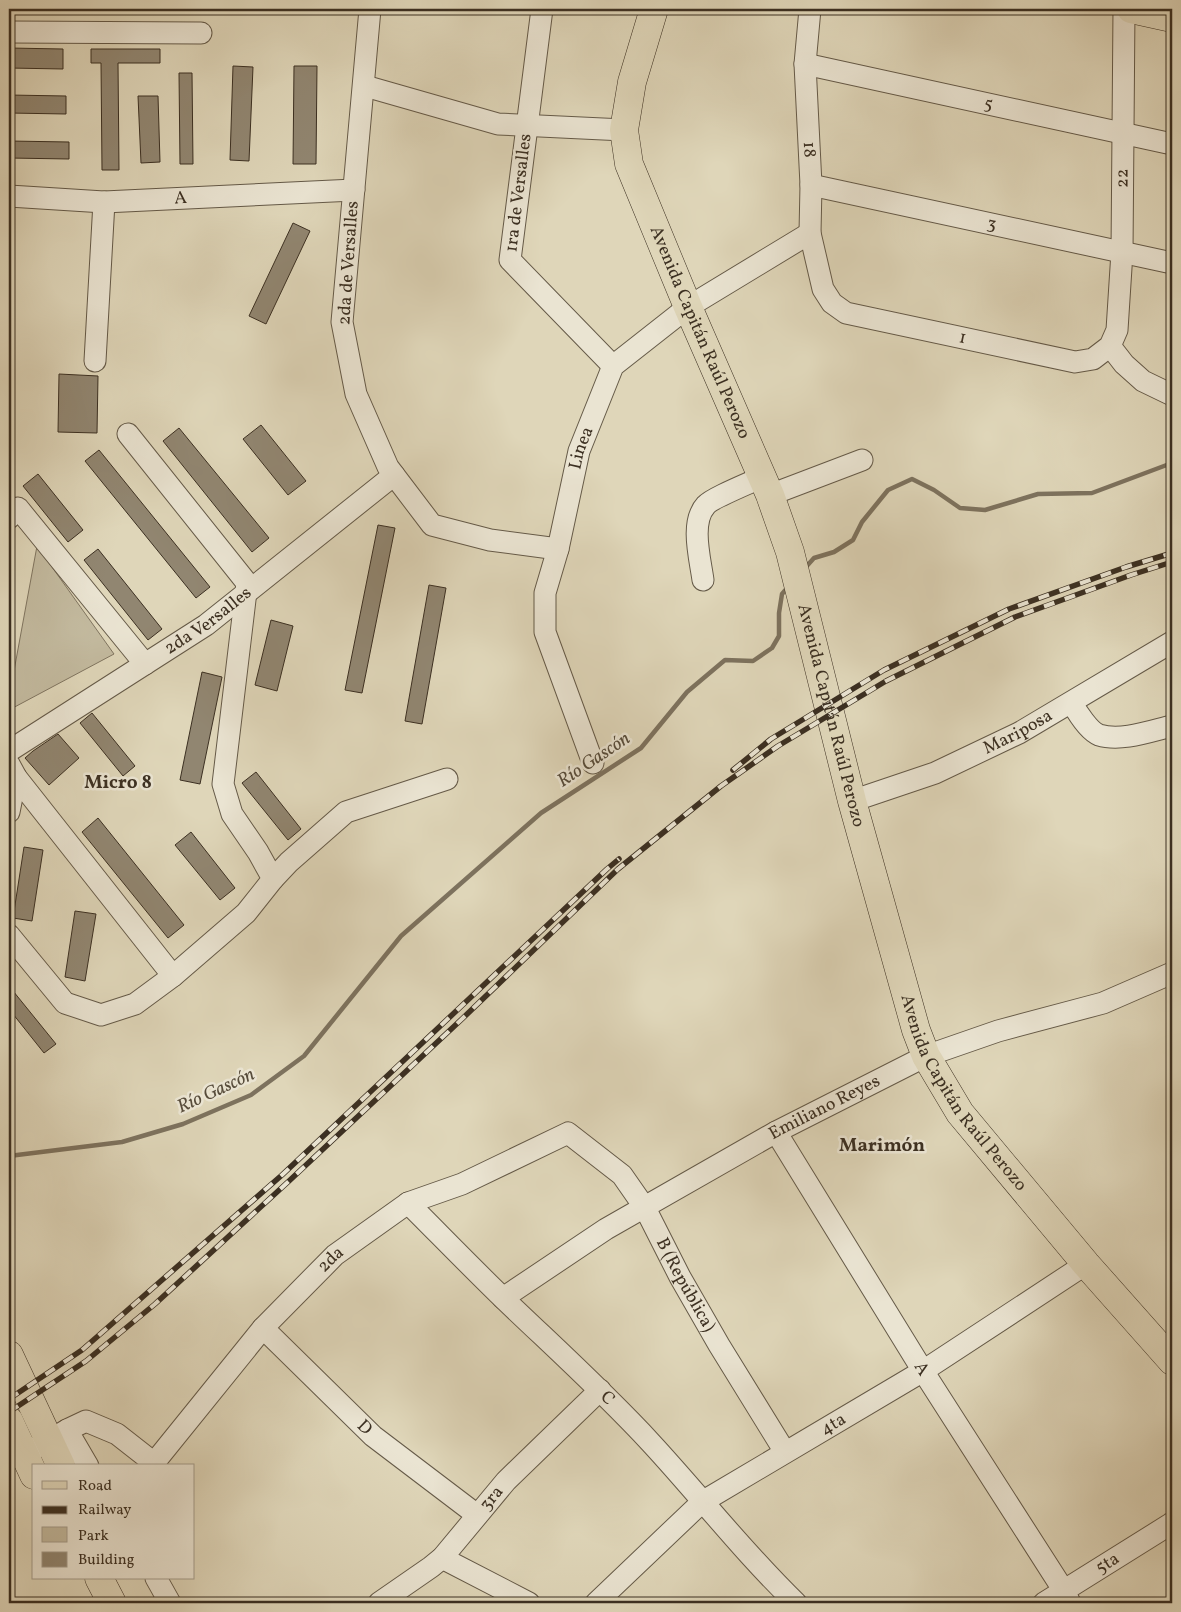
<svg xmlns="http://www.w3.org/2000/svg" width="1181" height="1612" font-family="Vollkorn,serif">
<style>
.green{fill:#c3ba9f;stroke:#807560}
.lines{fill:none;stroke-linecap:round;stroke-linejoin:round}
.stream{stroke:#7d725e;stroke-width:4.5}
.building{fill:#918671;stroke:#3c3022}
.minor-casing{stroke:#655a48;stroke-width:23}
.major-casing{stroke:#3c3022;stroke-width:29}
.minor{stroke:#eae4d2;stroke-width:21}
.major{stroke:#dfd6b9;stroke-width:28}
.rail-casing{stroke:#3c3022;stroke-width:5.5}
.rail{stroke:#eae4d2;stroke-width:4;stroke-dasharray:11;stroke-linecap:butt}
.labels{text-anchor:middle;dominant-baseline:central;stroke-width:5;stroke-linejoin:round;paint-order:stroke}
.street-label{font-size:18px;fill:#3c3022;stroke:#eae4d2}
.water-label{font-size:19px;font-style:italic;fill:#574c3b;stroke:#eae4d2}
.neighbourhood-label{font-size:19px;font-weight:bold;fill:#3c3022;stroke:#eae4d2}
</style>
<rect width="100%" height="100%" fill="#dfd6b9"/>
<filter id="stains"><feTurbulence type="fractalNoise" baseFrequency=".004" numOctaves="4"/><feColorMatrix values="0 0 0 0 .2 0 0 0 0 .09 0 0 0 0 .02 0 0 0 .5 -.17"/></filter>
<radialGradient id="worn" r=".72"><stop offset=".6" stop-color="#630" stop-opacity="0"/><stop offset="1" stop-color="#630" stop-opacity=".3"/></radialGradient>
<polygon class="green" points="37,546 114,654 9,710 9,698"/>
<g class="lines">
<g class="stream">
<polyline points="805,568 814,558 834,552 853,540 862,522 888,490 912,479 934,490 960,508 985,510 1038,494 1092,493 1172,463"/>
<polyline points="9,1156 122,1142 183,1124 251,1095 304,1056 401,936 541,813 641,748 687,692 725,660 753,661 772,648 779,636 779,613 782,594 788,587"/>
</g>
</g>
<g class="building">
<polygon points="9,48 63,49 63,69 9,68"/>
<polygon points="91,49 160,49 160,63 118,63 119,170 102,170 101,63 91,63"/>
<polygon points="233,66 253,67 249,161 230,160"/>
<polygon points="294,66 317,66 316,164 293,164"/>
<polygon points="179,73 192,73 193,164 180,164"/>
<polygon points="9,95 66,96 66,114 9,113"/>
<polygon points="138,96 158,96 160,162 141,163"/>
<polygon points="9,141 69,142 69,159 9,158"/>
<polygon points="293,223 310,231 266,324 249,316"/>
<polygon points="59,374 98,376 97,433 58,432"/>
<polygon points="261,425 306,481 288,495 243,439"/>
<polygon points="179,428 269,538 252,552 163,441"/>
<polygon points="99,450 210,587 196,598 85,461"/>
<polygon points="38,474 83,530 68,542 23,486"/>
<polygon points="378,525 395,528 362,693 345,690"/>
<polygon points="98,549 162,629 148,640 84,560"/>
<polygon points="429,585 446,588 422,724 405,721"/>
<polygon points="271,620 293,626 277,691 255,685"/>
<polygon points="202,672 222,677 200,784 180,780"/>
<polygon points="92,713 135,766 123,776 80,723"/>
<polygon points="58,734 79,758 49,785 25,758 33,751"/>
<polygon points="256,772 301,829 288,840 242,783"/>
<polygon points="98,818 184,925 168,938 82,832"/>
<polygon points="191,832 235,888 220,900 175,845"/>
<polygon points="24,847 43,850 32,921 13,918"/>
<polygon points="75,911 96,914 85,981 65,977"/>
<polygon points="9,986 56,1044 44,1053 9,1009"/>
</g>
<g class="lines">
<g class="minor-casing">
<g id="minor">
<polyline points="370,9 342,322 356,394 388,467 432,525 490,540 558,549"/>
<polyline points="542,9 510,260 613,366"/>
<path id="s1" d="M810,9L805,64L811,185L810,233L823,289L832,303L846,313L1075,362L1093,359L1110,346L1117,330L1122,252L1124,9"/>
<polyline points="9,32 201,33"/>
<path id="s2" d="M805,64L1172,144"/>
<polyline points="365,86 498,124 624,130"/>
<path id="s3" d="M811,185L1172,263"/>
<path id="s4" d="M9,196L104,202L354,190"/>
<polyline points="1110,346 1124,364 1143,381 1172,395"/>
<polyline points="95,361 104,202"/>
<polyline points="770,495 862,460"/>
<polyline points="9,518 18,508 145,664"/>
<path d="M703,580C700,558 690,522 706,505C712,498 752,482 762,477"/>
<path d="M1072,703C1077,712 1089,731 1099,735C1121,742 1151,731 1172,726"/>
<path id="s5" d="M9,751L206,625L394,475"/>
<path id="s6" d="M593,763L545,632V593L558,549L579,451L613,366L688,307L810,233"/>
<polyline points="9,764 16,777 173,976"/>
<path id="s7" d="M852,801L935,773L1019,733L1172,642"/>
<polyline points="9,812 16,777"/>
<polyline points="273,879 289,862 346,812 447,779"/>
<polyline points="9,935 65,1003 101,1015 135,1004 173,976 246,913 273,879 258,852 232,814 223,784 247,583 128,434"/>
<path id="s8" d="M776,1132L923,1371L1064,1591L1070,1603"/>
<path id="s9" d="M408,1203C440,1235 472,1268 505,1300C554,1347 605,1393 651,1443C700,1496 744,1553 796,1603"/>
<path id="s10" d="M503,1298L606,1229L776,1132L926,1056L998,1031L1103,1003L1172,973"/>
<path id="s11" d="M263,1328L373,1436L477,1515"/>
<polyline points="67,1430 88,1466"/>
<path id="s12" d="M25,1454L67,1430L86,1421L117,1434L154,1463L263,1328L335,1255L408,1203L462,1184L568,1133L622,1175L645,1208L680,1277L719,1345L785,1452"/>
<polyline points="442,1558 529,1603"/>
<polyline points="156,1578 170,1603"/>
<path id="s13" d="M379,1603L431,1567L442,1558L506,1481L600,1390"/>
<path id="s14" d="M596,1603L702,1502L923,1371L1086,1264"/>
<path id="s15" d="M1044,1603L1172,1523"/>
</g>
</g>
<g class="major-casing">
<g id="major">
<path id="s16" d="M654,9L632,82L624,130L629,164L688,307L770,495L790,552L852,801L916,1030L926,1056L960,1113L1086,1264L1172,1361"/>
<polyline points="1131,9 1172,18"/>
<polyline points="9,1355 61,1466"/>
<polyline points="9,1421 34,1475"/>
<polyline points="99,1578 112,1603"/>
</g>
</g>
<use href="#minor" class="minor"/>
<use href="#major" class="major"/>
<g class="rail-casing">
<g id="rail">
<polyline points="733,770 771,739 884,670 1009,609 1126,567 1172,553"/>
<polyline points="9,1399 82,1350 282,1175 607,869 619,859"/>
<polyline points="9,1412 86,1361 155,1304 289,1181 463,1018 618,869 721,786 778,746 886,681 1015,617 1131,575 1172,562"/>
</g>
</g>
<use href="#rail" class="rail"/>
</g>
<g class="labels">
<g class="street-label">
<text stroke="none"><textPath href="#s2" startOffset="188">5</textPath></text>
<text stroke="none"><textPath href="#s1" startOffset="141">18</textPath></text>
<text stroke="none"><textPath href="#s1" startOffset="759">22</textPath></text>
<text transform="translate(519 193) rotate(-83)">1ra de Versalles</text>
<text stroke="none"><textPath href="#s4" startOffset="172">A</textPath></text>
<text stroke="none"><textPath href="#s3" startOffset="185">3</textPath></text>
<text transform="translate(349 263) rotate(-86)">2da de Versalles</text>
<text stroke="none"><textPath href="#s16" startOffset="342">Avenida Capitán Raúl Perozo</textPath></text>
<text stroke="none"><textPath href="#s1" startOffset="435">1</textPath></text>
<text stroke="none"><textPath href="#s6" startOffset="328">Linea</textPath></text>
<text stroke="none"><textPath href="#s5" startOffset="238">2da Versalles</textPath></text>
<text stroke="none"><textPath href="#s16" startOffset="748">Avenida Capitán Raúl Perozo</textPath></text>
<text stroke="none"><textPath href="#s7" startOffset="180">Mariposa</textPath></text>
<text stroke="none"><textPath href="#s16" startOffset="1152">Avenida Capitán Raúl Perozo</textPath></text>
<text stroke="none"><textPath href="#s10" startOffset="374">Emiliano Reyes</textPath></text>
<text stroke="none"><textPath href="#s12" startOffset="420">2da</textPath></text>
<text stroke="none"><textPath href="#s12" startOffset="886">B (República)</textPath></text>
<text stroke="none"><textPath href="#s8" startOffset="278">A</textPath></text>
<text stroke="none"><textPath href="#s9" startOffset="279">C</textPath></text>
<text stroke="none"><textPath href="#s14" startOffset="299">4ta</textPath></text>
<text stroke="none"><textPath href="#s11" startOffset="142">D</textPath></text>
<text stroke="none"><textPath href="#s13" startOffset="155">3ra</textPath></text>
<text stroke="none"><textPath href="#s15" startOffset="75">5ta</textPath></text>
</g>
<g class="water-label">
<text transform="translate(594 760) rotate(-34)">Río Gascón</text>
<text transform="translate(216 1091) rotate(-25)">Río Gascón</text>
</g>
<g class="neighbourhood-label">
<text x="118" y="783">Micro 8</text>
<text x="882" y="1146">Marimón</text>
</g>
</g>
<rect width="1181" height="1612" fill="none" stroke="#dfd6b9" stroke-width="30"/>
<rect x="10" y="10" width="1161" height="1592" fill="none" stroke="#3c3022" stroke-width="2.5"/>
<rect x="15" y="15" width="1151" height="1582" fill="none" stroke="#3c3022"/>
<rect x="32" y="1464" width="162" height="115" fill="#eae4d2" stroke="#a49c8c"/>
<rect x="42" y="1481" width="25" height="8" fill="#dfd6b9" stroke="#a49c8c"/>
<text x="78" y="1490" font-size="15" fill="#3c3022">Road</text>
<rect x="42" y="1506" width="25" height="8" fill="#3c3022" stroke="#a49c8c"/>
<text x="78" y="1514" font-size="15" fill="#3c3022">Railway</text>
<rect x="42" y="1527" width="25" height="15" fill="#c3ba9f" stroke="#a49c8c"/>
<text x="78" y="1540" font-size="15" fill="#3c3022">Park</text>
<rect x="42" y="1552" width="25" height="15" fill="#918671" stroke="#a49c8c"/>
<text x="78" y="1564" font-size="15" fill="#3c3022">Building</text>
<rect width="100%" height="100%" filter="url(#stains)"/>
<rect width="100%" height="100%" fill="url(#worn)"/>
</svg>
